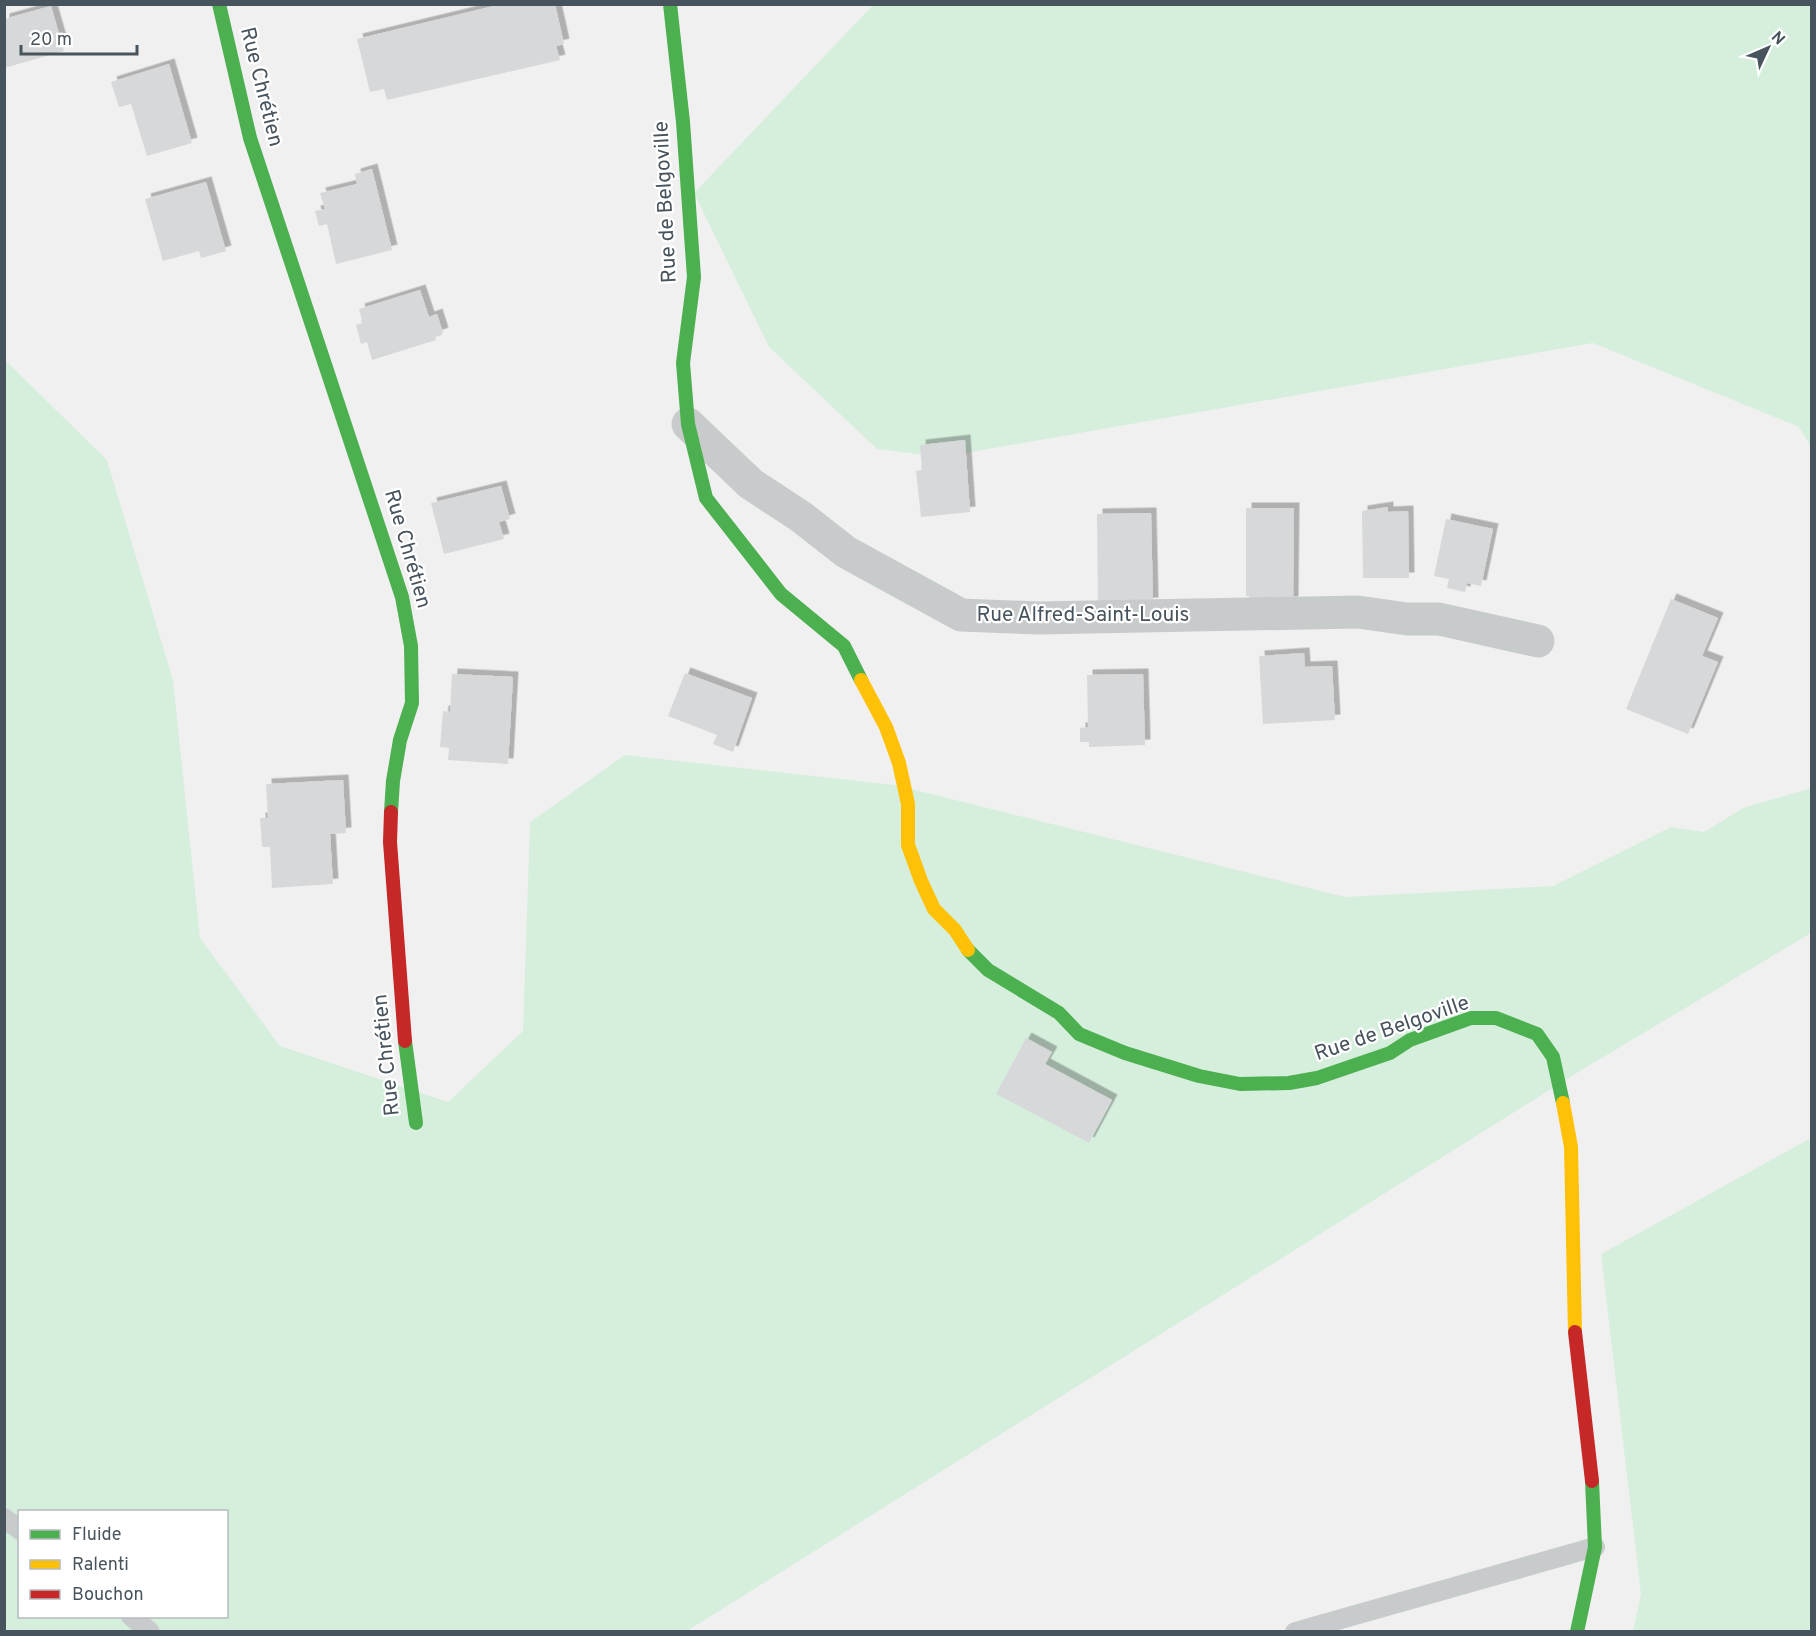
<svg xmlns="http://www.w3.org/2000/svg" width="1816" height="1636" font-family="Overpass,sans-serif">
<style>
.green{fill:#d6efdd;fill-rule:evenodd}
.building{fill:#d7d8d9;filter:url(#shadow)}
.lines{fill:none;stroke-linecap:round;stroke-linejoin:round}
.lane{stroke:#c8cbcc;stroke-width:20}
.street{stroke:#c8cbcc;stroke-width:33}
.fast{stroke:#4caf50;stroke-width:14}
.slow{stroke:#ffc107;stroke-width:14}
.jam{stroke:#c62828;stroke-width:14}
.labels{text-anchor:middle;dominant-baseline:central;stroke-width:4.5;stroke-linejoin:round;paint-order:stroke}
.street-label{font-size:21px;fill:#48545d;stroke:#fff}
</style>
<defs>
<filter id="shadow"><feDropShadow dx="5.5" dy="-5.5" stdDeviation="0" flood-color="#0004"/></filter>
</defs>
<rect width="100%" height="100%" fill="#f1f0f0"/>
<g class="green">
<polygon points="873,5 1811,5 1811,447 1799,427 1593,343 943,457 877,449 769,347 694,193"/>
<path d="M4,359L107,460L173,680L200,938L280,1046L448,1102L523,1031L530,822L625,755L895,785L1345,897L1553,886L1671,827L1704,832L1743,808L1811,788V933L1580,1071L687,1631H5ZM20,1512H226V1616H20Z"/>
<polygon points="1811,1138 1811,1631 1633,1631 1641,1594 1601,1254"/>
</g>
<g class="building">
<polygon points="502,4 555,4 564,44 556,46 560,60 387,100 384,89 370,92 357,39"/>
<polygon points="51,6 64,51 4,68 4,19"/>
<polygon points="169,64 192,143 147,156 131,104 119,107 111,82"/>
<polygon points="372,169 392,250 336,264 327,224 319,226 315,211 325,209 320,193 357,184 355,174"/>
<polygon points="206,182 226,251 201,258 199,251 163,261 145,199"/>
<polygon points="420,290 429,317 437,314 443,333 435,336 436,340 372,360 367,342 361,344 356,325 363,323 359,309"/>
<polygon points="965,440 970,512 921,517 916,471 922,470 920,445"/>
<polygon points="501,486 510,519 499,522 504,539 444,554 431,503"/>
<polygon points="1388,507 1388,512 1408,511 1409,578 1363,578 1362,511"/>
<polygon points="1246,508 1294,508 1293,602 1249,602 1249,596 1246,596"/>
<polygon points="1151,513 1153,603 1098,604 1097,514"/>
<polygon points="1446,519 1493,529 1481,586 1467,583 1465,592 1447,588 1449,579 1434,576"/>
<polygon points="1671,599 1718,618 1702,656 1718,662 1688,734 1626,709"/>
<polygon points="1304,653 1305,667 1332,666 1335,720 1263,724 1259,656"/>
<polygon points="685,673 752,698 733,752 713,744 717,735 668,716"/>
<polygon points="452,674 513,677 508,764 448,760 449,748 440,747 443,711 450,712"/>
<polygon points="1143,674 1145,745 1089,747 1089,742 1080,742 1080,728 1088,727 1087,675"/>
<polygon points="343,780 346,833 330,834 333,884 272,888 270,847 262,847 260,818 268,818 266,784"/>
<polygon points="1026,1038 1052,1052 1045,1064 1112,1100 1089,1143 996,1094"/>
</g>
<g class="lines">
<g class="lane">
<polyline points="4,1518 20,1530"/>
<polyline points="131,1616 150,1632"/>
<polyline points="1295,1632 1595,1547"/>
</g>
<polyline class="street" points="688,424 751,484 800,516 846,552 961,615 1039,618 1358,612 1407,619 1439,619 1538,641"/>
<g class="fast">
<polyline points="219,4 250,138 402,597 411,646 412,703 400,740 393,781 391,812"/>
<polyline points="670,4 683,122 694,277 683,363 688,424 706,498 781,594 844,646 861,680"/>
<polyline points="968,950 988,970 1059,1013 1079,1034 1125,1053 1199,1076 1240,1084 1289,1083 1317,1078 1390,1053 1410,1040 1471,1018 1496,1018 1537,1034 1553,1057 1563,1103"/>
<polyline points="405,1041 416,1123"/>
<polyline points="1577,1632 1595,1547 1592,1481"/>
</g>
<g class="slow">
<polyline points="861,680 886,727 899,763 908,804 908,845 921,881 934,909 955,930 968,950"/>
<polyline points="1563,1103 1571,1147 1575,1332"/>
</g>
<g class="jam">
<polyline points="391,812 390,842 405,1041"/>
<polyline points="1575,1332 1592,1481"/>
</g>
</g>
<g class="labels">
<g class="street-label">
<text transform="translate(261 87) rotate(76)">Rue Chrétien</text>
<text transform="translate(666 202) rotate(-93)">Rue de Belgoville</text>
<text transform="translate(407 549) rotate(74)">Rue Chrétien</text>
<text x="1083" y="615">Rue Alfred-Saint-Louis</text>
<text transform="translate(1392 1029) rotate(-19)">Rue de Belgoville</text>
<text transform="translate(387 1055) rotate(-96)">Rue Chrétien</text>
</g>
</g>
<rect width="1816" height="1636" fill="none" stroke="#48545d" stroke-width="12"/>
<rect x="18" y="1510" width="210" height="108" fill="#ffffff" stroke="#b6bbbe" stroke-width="1.5"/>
<rect x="30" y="1530" width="30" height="9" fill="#4caf50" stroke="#b6bbbe" stroke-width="1.5"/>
<text x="72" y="1540" font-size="18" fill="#48545d">Fluide</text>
<rect x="30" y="1560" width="30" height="9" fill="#ffc107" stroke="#b6bbbe" stroke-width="1.5"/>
<text x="72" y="1570" font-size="18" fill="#48545d">Ralenti</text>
<rect x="30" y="1590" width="30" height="9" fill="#c62828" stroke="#b6bbbe" stroke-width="1.5"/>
<text x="72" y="1600" font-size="18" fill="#48545d">Bouchon</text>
<g transform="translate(1768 48) rotate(46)" stroke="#ffffff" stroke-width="4.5" paint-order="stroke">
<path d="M0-4.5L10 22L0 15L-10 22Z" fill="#48545d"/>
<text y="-9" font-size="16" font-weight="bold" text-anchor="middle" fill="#48545d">N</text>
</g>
<path d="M21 45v9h116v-9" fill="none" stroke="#48545d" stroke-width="3"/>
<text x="30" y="45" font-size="18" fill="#48545d" stroke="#ffffff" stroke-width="4.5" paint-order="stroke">20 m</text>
</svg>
